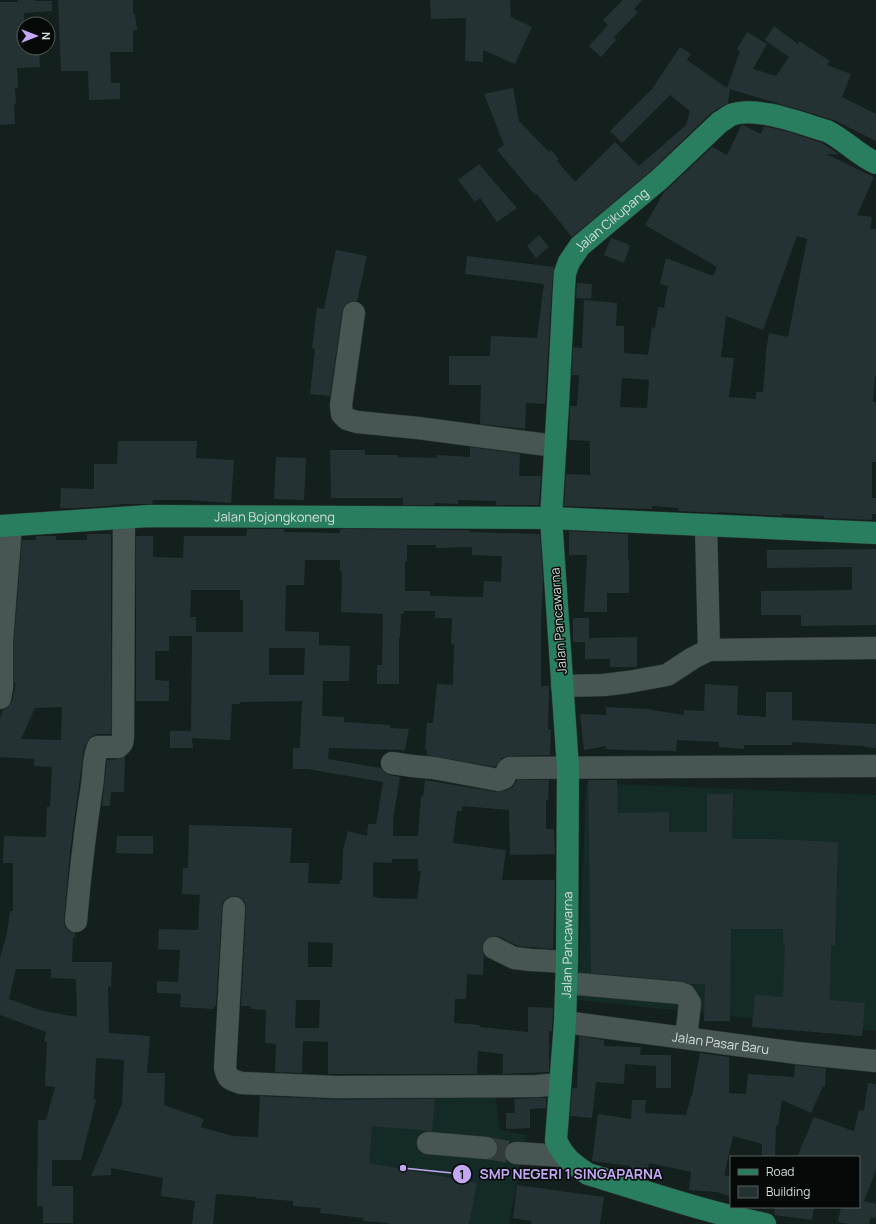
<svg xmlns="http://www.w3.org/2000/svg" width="876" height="1224" font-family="Manrope,sans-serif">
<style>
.built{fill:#142a27}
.building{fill:#253234;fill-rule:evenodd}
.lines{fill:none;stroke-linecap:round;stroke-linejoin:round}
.minor-tunnel{stroke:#313c3a;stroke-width:22;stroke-dasharray:22 11;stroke-linecap:butt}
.minor-casing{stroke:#313937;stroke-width:23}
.major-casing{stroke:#313937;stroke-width:23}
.minor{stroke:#475553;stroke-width:22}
.major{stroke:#287e5f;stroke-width:22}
.labels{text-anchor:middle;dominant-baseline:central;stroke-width:3;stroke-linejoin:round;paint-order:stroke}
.street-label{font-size:13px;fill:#d6dedc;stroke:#050908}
.leader{fill:none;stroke:#c2a8f3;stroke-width:1.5}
.callout-dot{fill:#c2a8f3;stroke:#050908;stroke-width:1.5}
.mark-label{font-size:12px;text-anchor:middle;font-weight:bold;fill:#111}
.callout-label{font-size:14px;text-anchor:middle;font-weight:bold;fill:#c2a8f3;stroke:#050908;stroke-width:3;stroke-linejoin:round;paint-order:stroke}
</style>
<rect width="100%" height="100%" fill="#14201e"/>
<g class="built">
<polygon points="586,783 876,795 876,1031 578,1000"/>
<polygon points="294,1086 495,1091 500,1130 526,1135 509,1224 458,1224 285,1181"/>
</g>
<g class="building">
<polygon points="18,0 35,0 35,1 52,1 52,11 24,13 24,48 39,48 40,67 17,68 18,88 15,88 16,104 14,104 15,124 0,125 0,2 18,2"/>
<polygon points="58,0 133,0 133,14 135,14 137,30 133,30 133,52 110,52 111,83 120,83 120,99 89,100 88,71 61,71"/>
<polygon points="430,0 510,0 511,17 532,27 515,64 483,50 483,62 465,61 466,18 431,19"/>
<polygon points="623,0 642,0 634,9 638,12 614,37 616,40 601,57 589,46 608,25 603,20"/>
<polygon points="774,26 798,44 799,41 830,61 827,65 851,74 842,97 876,114 876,141 834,120 729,89 730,90 728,103 711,113 653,169 572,237 537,194 535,195 497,150 504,145 484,94 513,88 519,121 549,152 551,150 559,159 557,161 575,182 615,142 639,166 686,125 690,111 670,95 622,143 610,131 652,89 680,47 691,54 687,60 727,88 740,51 737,49 747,32 767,44 753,69 776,76 789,57 765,40"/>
<path d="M743,125L761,134L764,126L789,132L822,143L839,154H826L874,177L857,215L872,217L870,229H876V376H875L873,402H876V462H872V498H876V514H872V520L824,518V516L782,514V516L718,512V513L678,511L679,508L652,506V509L564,506L566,474L590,475V441L569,440L570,406H577L579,375H572L573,347L582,348L584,300L617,303L616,326H624V353L648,355L652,327L655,328L658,307L664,308L668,286L660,284L666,258L713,276L717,267L645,225L664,192L712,147L727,155L741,126ZM797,236L807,239L788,337L769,333L765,357H766L763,392H756V399L729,397L734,358L721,357L726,316L763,330ZM622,378L649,380L647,408L620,407Z"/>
<polygon points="479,164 517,208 497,222 480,198 475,202 458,180"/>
<polygon points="539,235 549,247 536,258 527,246"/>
<polygon points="611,238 630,245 624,263 604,255"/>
<polygon points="336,250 367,256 357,301 349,302 344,306 342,311 330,396 310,394 315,349 312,348 317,308 324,309"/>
<polygon points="467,256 554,267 552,287 545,404 526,403 525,429 480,424 481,385 449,385 449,356 490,356 491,336 537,338 544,284 465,274"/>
<polygon points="577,283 592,284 591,299 576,298"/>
<polygon points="118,441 197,441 196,458 234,460 231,503 190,500 153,500 152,504 119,504 119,505 77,508 60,508 61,488 94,489 94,464 117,464"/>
<polygon points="470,447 520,454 519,476 541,476 539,505 496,505 496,501 458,500 458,504 434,503 434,505 403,505 403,498 331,498 330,450 365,450 365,455 398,455 398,457 437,458 437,455 470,457"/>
<polygon points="276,457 306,458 304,500 274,499"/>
<path d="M247,529H284V532L340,533V529L469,530V532L540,534L543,579L541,623V686H549L548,729H551L550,755L510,756L502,758L495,767L427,755V750H425L427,723H433L437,684L453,685L454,645L451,644L452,618H435V611H404V614H401L400,637H399V684H377V665H382L383,614L341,612L342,571H340V560H305L304,585H286L285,631L319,632V645L350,646L349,681H323L322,716L344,717V722L390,725V728L409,729L405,750L329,748L328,759L381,768L385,773L390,775L400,777L393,819V836H418L421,796L423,797L425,780L496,792L508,790L513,787L517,780H549L548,800H546V829H554L555,854L510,855L509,810L462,806V811H457L453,843L506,850L502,880H555L553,949L518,946L500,937L494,936L487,938L483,943L482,948L484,955L483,975L467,974L466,999H455L454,1023L480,1025V1027L528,1032V1007L553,1008L552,1031H549V1072L503,1074V1054L478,1051L477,1074H328V1042L303,1041L302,1073L275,1072L276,1044L265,1043L266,1010L251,1009V1006H241L246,909L245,902L240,897L235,896L228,897L223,902L222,907L216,1006H214V1009L180,1007L181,994L157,993V981L178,982L180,950L158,949L159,929L198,930L200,895L182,894L183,868H188L189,825L230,826L292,828L290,863H309L308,883L340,884V880H342L343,850L348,831L367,836L368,824H376L383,782L308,769H293V748H300L302,701L240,702V704H232L230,740L192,738L193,748H170V731H191L192,636H169V651H155V680L169,681V701H136V536H153V557L183,558L184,536H246ZM407,545H436V548L472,547V555L502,556L501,582L484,581L483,597L430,596V591H405V561H407ZM191,590H240V600H243V632H196V617H190ZM269,648H305L304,675H269ZM392,859H418V871H421L417,899L377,898V897H373V862L392,863ZM308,942L333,943L332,967H308ZM296,1000H320L319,1028H295Z"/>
<polygon points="569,531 628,534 628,561 629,561 629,593 607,593 607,612 584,612 587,555 569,555"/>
<path d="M87,534H111V734H98L91,737L87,742L84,748L70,852L64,920L65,927L69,931L75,933V937H73L72,962H112L111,987H108L109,1033L150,1036L147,1073H165L164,1105L204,1119L201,1127L233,1136L258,1137L260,1096L336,1100L435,1099L432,1131L372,1126L369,1163L477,1183L469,1224H389V1223L363,1221V1218L320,1213L321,1208L293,1206V1201L256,1198V1197L216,1194L213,1224H192L195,1201L161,1196L163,1178L111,1168V1175L91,1176L122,1104L124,1060L96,1058L94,1099L96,1100L81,1160H52V1186H73V1223H43V1206H37L38,1120H46L55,1087L45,1086L47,1042L44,1041L46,1032L0,1015V958L7,933L10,911H13V863H3L4,836L46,837L47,807H50L52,767L34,766V759L0,757V718L3,710L9,706L12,701L16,683H14V640L22,540H36V536H56V540H87ZM62,707L61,740L21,739L35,708ZM16,969H51V978L76,979L77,1017L43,1011L9,999Z"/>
<polygon points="876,549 876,625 801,626 801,615 761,615 761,591 852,590 852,567 767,568 767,550"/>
<polygon points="573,618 589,618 589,638 637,637 637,667 610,667 610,659 585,659 585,642 573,642"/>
<polygon points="705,684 738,686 737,715 766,717 766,692 792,692 792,720 876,724 876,748 864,747 864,746 792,742 792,745 744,745 744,749 719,747 719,742 677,740 676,751 621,750 606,749 606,746 584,750 580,714 606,715 606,707 646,709 684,715 684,710 704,711"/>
<polygon points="125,757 124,792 111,792 110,806 102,806 107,760 118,759"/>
<polygon points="588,780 617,780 618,813 669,812 669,832 707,832 707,794 733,794 732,839 770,839 838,842 835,945 831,945 830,1000 865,1003 862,1036 752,1027 755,994 783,997 785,943 783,943 783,929 731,929 730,1021 704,1021 705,984 691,984 681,981 591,973"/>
<polygon points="117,836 153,836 153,854 116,853"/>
<polygon points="579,1036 604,1040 604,1046 641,1047 640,1055 671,1055 671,1088 656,1088 656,1066 625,1064 624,1084 596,1082 592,1118 570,1116 572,1088 577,1088"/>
<polygon points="700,1053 729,1057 729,1093 746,1094 748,1074 794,1077 795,1065 826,1068 825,1087 823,1086 811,1113 782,1100 778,1126 776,1125 775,1157 762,1157 762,1144 733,1136 724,1175 731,1177 731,1197 717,1192 689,1190 691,1172 649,1163 647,1172 629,1169 630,1166 592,1161 598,1114 631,1119 632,1100 646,1100 645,1113 686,1115 691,1096 692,1096"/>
<polygon points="868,1083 876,1084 876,1170 864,1201 876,1204 876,1218 871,1217 869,1224 849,1224 838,1222 841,1207 859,1207 859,1157 797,1157 814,1117 854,1131 859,1110 864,1111"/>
<polygon points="537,1098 546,1098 546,1108 530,1109 530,1128 506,1129 506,1113 515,1113 514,1099"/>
<polygon points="517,1185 604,1197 600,1224 531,1224 532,1221 513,1218"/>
<polygon points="775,1207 814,1207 812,1220 774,1215"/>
</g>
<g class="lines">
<polyline class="minor-tunnel" points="486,1148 516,1153"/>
<g class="minor-casing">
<g id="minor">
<polyline points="354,313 341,405 342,414 347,419 357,422 418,428 555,446"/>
<polyline points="706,525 709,650"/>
<polyline points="562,686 604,685 628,682 667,675 693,658 709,650 876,648"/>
<polyline points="0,698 2,687 2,640 11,526"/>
<polyline points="392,763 412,766 434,768 498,780 504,778 508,769 510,768 876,766"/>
<path d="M234,908L225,1068C228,1080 230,1079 241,1083L336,1087L537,1086L560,1084"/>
<path d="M76,921C80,876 85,831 92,786C94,773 93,758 98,747H118L122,743L123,738L124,518"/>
<polyline points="494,948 514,958 531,960 567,962"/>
<polyline points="566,983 680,993 685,995 690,1003 686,1038"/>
<path id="s1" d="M565,1022L797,1053L876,1061"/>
<polyline points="428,1143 486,1148"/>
<polyline points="516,1153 565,1156"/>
</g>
</g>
<g class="major-casing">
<g id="major">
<path id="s2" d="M0,526L149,516L551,518L876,533"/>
<path id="s3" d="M765,1224C705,1212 647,1192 588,1174C574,1165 563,1157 556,1140L565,1022L567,962L568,768L551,518L558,403L564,288L565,273L569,262L580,246L661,178L720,122C724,120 727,117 731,115C756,105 802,124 827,131C845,140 858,155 876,163"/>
</g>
</g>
<use href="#minor" class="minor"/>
<use href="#major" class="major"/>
</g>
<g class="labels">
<g class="street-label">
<text stroke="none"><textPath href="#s3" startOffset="1172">Jalan Cikupang</textPath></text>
<text stroke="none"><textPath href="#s2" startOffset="275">Jalan Bojongkoneng</textPath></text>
<text transform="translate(558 621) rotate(-94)">Jalan Pancawarna</text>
<text stroke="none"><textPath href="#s3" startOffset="427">Jalan Pancawarna</textPath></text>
<text stroke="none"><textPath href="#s1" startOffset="157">Jalan Pasar Baru</textPath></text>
</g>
</g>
<path class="leader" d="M403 1168L462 1174"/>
<g class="callout-dot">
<circle cx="403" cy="1168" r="4"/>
<circle cx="462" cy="1174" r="10"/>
</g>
<g class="mark-label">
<text x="462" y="1179">1</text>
</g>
<g class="callout-label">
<text x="571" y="1179">SMP NEGERI 1 SINGAPARNA</text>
</g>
<rect x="730" y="1156" width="130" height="52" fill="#050908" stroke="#595e5d"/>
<rect x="738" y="1169" width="20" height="6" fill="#287e5f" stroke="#595e5d"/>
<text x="766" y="1176" font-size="12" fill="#d6dedc">Road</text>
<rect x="738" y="1186" width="20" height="12" fill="#253234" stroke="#595e5d"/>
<text x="766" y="1196" font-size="12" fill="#d6dedc">Building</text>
<g transform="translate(36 36) rotate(90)"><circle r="19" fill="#050908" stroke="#595e5d"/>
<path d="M0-3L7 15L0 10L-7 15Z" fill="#c2a8f3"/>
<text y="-6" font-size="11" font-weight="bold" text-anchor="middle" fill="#d6dedc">N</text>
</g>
</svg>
